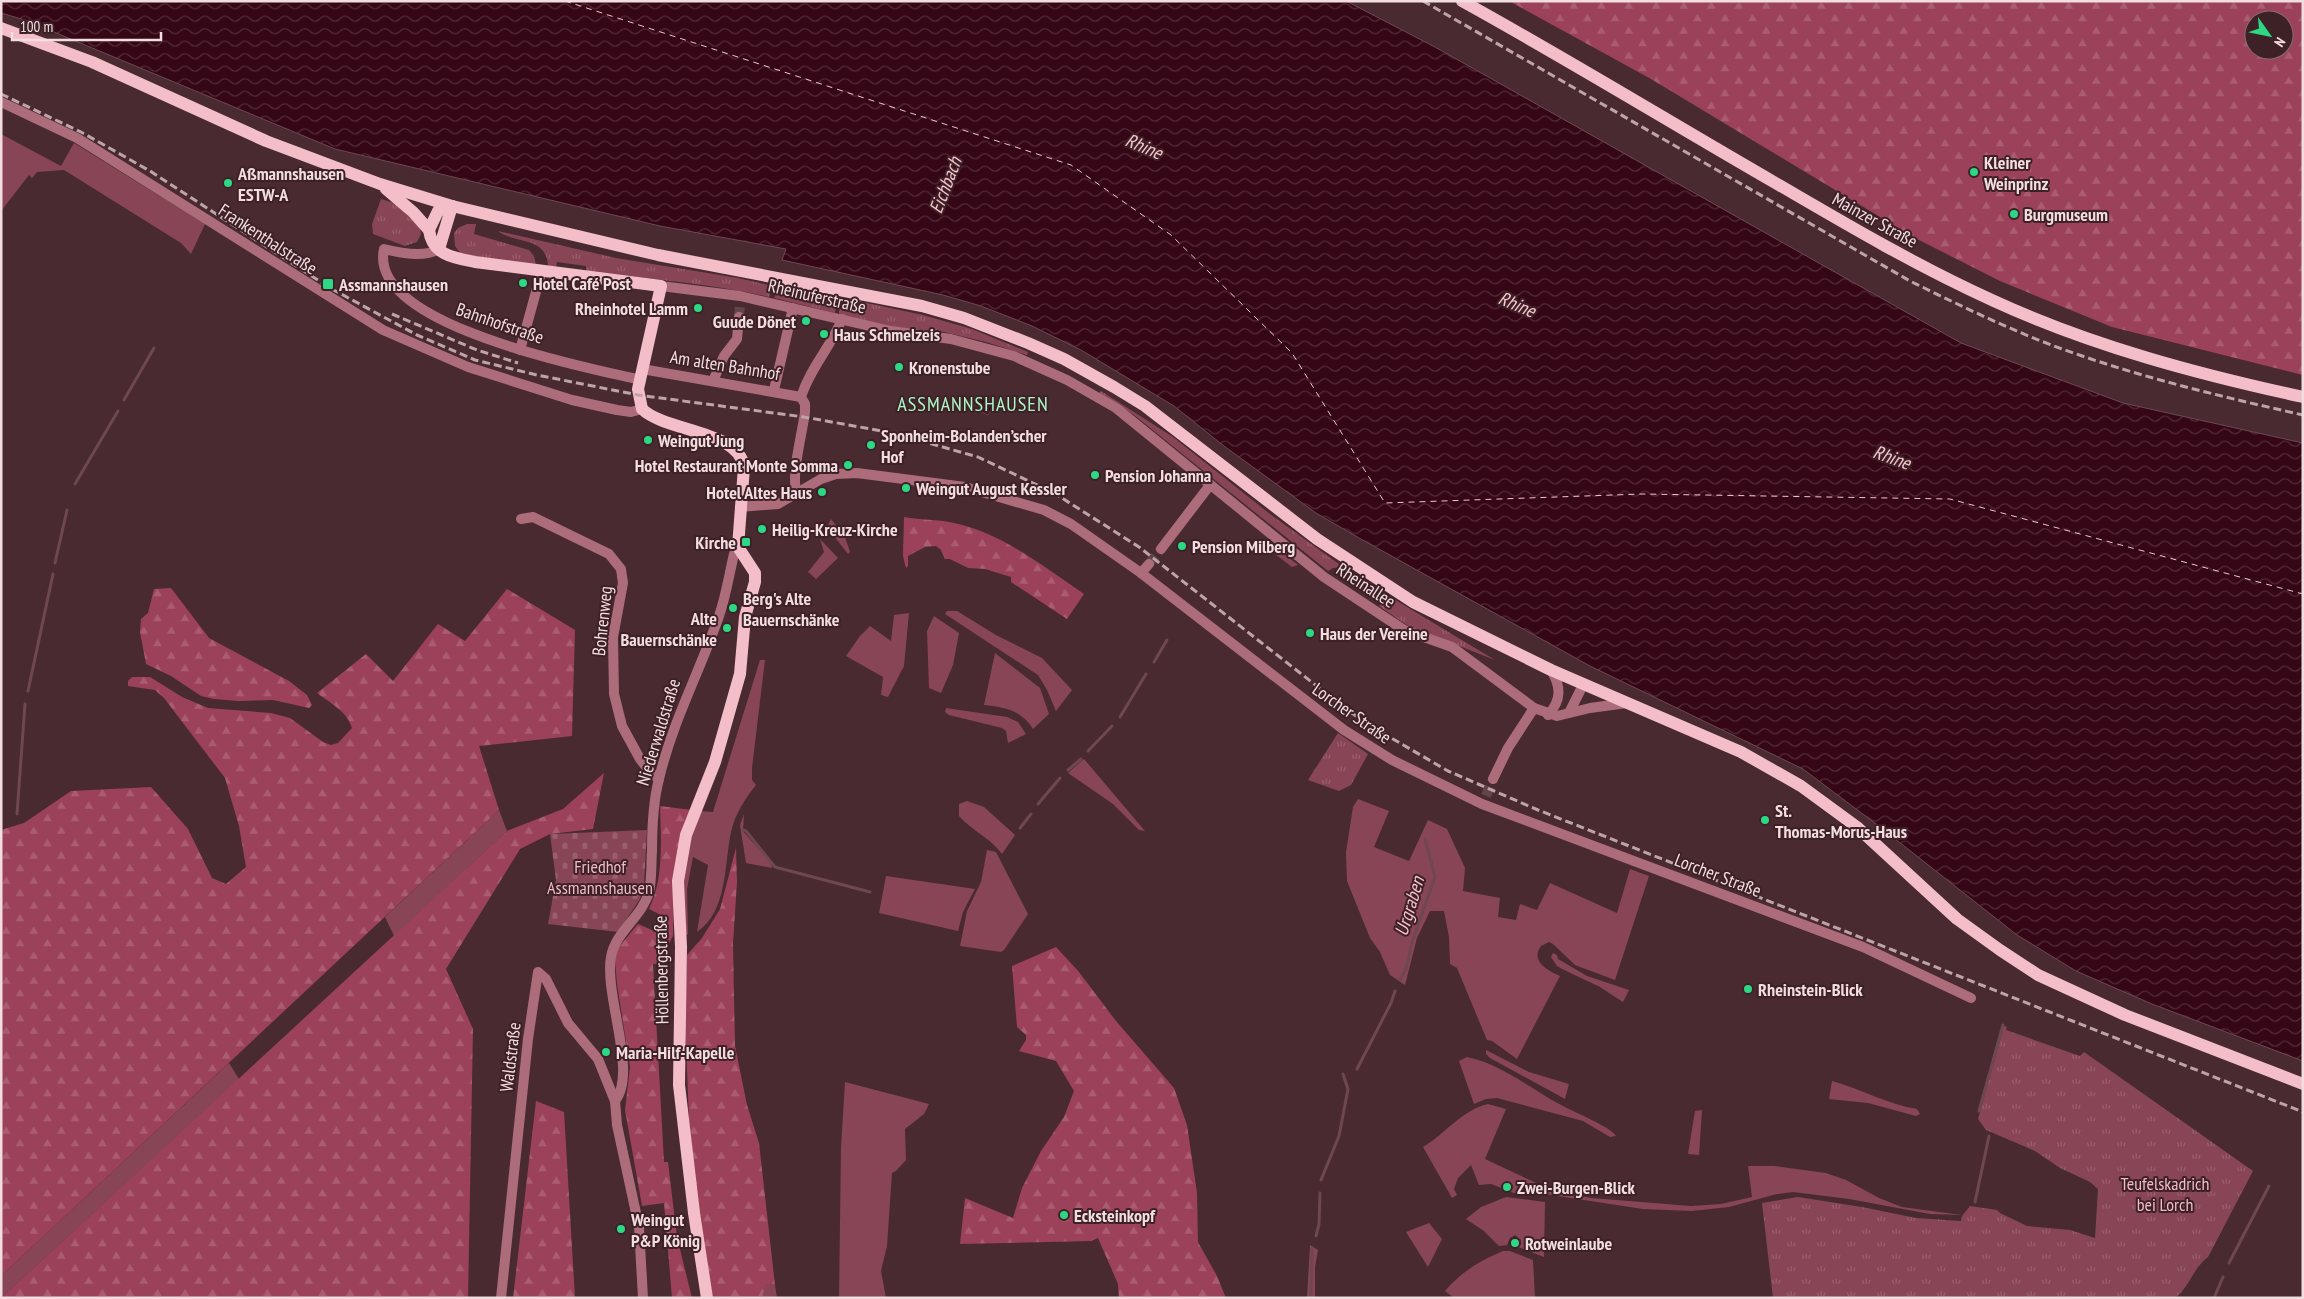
<svg xmlns="http://www.w3.org/2000/svg" width="2304" height="1299" font-family="'PT Sans Narrow',sans-serif">
<style>
.green{fill:#884556}
.forest{fill:url(#forest-firs);fill-rule:evenodd}
.cemetery{fill:url(#cemetery-stones)}
.park{fill:url(#park-tufts)}
.water{fill:url(#water-waves);stroke:#6e4753}
.lines{fill:none;stroke-linecap:round;stroke-linejoin:round}
.stream{stroke:#6e4753;stroke-width:3}
.ferry{stroke:#f7c3cd;stroke-width:1;stroke-dasharray:6 5;stroke-linecap:butt}
.minor-tunnel{stroke:#62454b;stroke-width:10;stroke-dasharray:10 5;stroke-linecap:butt}
.minor{stroke:#ac6c7a;stroke-width:10}
.major{stroke:#f3bec8;stroke-width:12}
.rail{stroke:#bca4a9;stroke-width:3;stroke-dasharray:8 4;stroke-linecap:butt}
.poi-dot{fill:#2cd884;stroke:#3e2027;stroke-width:2}
.labels{text-anchor:middle;dominant-baseline:central;stroke-width:4;stroke-linejoin:round;paint-order:stroke}
.poi-label{font-size:18px;font-weight:bold;fill:#f2dde1;stroke:#3e2027;text-anchor:start}
.street-label{font-size:18px;fill:#f2dde1;stroke:#3e2027}
.park-label{font-size:18px;fill:#f0bcc6;stroke:#3e2027}
.water-label{font-size:19px;font-style:italic;fill:#f7c3cd;stroke:#3e2027}
.quarter-label{font-size:20px;letter-spacing:1px;fill:#aaf6c5;stroke:#3e2027}
</style>
<defs>
<pattern id="forest-firs" width="22" height="20" patternUnits="userSpaceOnUse" patternTransform="scale(1.25)"><rect width="22" height="20" fill="#9c415a"/><path d="M5 1l3.5 6h-7zM16 11l3.5 6h-7z" fill="#aa5c71"/></pattern>
<pattern id="cemetery-stones" width="16" height="16" patternUnits="userSpaceOnUse" patternTransform="scale(1.25)"><rect width="16" height="16" fill="#884556"/><path d="M2 7V4a2 2 0 0 1 4 0v3zM10 15v-3a2 2 0 0 1 4 0v3z" fill="#995f6e"/></pattern>
<pattern id="park-tufts" width="24" height="20" patternUnits="userSpaceOnUse" patternTransform="scale(1.25)"><rect width="24" height="20" fill="#884556"/><path d="M3 7l-1-3M5 7V3M7 7l1-3M15 17l-1-3M17 17v-4M19 17l1-3" fill="none" stroke="#995f6e"/></pattern>
<pattern id="water-waves" width="16" height="10" patternUnits="userSpaceOnUse" patternTransform="scale(1.25)"><rect width="16" height="10" fill="#350716"/><path d="M0 5q4-4 8 0t8 0" fill="none" stroke="#532b38"/></pattern>
</defs>
<rect width="100%" height="100%" fill="#492a31"/>
<g class="green">
<polygon points="1,134 61,166 74,143 205,224 191,254 181,243 64,170 37,172 32,178 29,175 1,211"/>
<polygon points="831,519 845,537 850,552 848,554 827,527"/>
<polygon points="820,539 838,558 816,579 808,572 824,552"/>
<polygon points="1274,546 1298,565 1292,567 1271,551"/>
<polygon points="947,611 957,611 996,635 1042,658 1072,690 1056,711 1047,690 1038,675 945,614"/>
<polygon points="909,613 904,666 888,697 881,695 883,677 846,656 860,636 870,626 891,641 894,615"/>
<polygon points="934,616 959,633 953,665 941,693 929,688 927,631"/>
<path d="M995,653L1040,688L1049,714L1033,729C1022,710 1003,707 984,705Z"/>
<path d="M760,660H765L752,768V780L756,785C745,799 735,814 731,832C724,865 728,911 697,932L708,865L693,857L687,889L688,934L686,935L682,888L690,841L700,811L713,812Z"/>
<polygon points="946,708 1007,717 1018,722 1026,734 1008,743 1006,731 1002,728 949,715 945,712"/>
<polygon points="1084,759 1145,831 1139,830 1113,804 1068,773"/>
<path d="M1358,799L1389,811L1374,847L1409,861L1428,820L1447,829L1465,868L1463,891L1500,898L1498,917L1516,920L1520,904L1537,910L1550,883L1617,913L1630,869L1649,876L1615,980L1575,965L1553,944L1549,942L1541,946C1530,961 1547,970 1560,976L1517,1059L1492,1041L1487,1040L1457,968L1450,964L1449,937L1444,911H1430L1417,938L1405,985L1390,975L1380,952L1370,938L1347,881L1346,852L1353,807Z"/>
<path d="M967,801L984,807L1015,835L1002,854C991,838 972,831 959,816V804Z"/>
<polygon points="499,810 507,831 394,936 385,917"/>
<polygon points="744,814 743,831 771,863 772,868 746,863 740,825"/>
<polygon points="987,850 996,852 1028,914 1004,950 1001,952 960,946 967,911 981,882"/>
<polygon points="886,876 975,889 963,912 958,931 879,913"/>
<polygon points="1553,953 1557,955 1558,959 1587,976 1629,990 1623,1002 1600,987 1562,969 1557,966 1551,957"/>
<polygon points="1486,1050 1529,1072 1569,1084 1565,1099 1490,1058 1486,1054"/>
<path d="M1467,1057C1502,1064 1532,1090 1563,1106C1574,1112 1611,1127 1616,1136L1610,1137L1583,1121L1497,1098L1486,1099L1474,1104L1459,1061Z"/>
<polygon points="229,1063 239,1079 1,1298 1,1276"/>
<path d="M1832,1081C1861,1089 1887,1104 1917,1109L1920,1114L1916,1116L1868,1103L1829,1099Z"/>
<polygon points="845,1082 929,1104 924,1114 905,1129 906,1160 896,1171 892,1173 887,1246 881,1271 886,1298 839,1298 841,1147"/>
<path d="M1488,1104L1506,1109L1485,1159L1551,1190L1591,1198L1691,1206L1721,1204L1752,1197L1748,1166H1774L1826,1173L1846,1180L1879,1198L1902,1207L1962,1215L1930,1214L1849,1199L1793,1192L1777,1194L1729,1207L1692,1211L1643,1209L1538,1193H1514L1491,1184L1479,1185L1471,1165L1458,1178L1454,1189L1457,1195L1452,1198L1423,1147C1445,1134 1462,1110 1488,1104Z"/>
<polygon points="1702,1110 1699,1155 1688,1154 1695,1111"/>
<polygon points="1506,1197 1545,1202 1544,1257 1518,1247 1521,1240 1515,1235 1510,1238 1507,1245 1499,1246 1484,1231 1466,1219 1481,1207"/>
<polygon points="1429,1223 1442,1239 1428,1267 1406,1232"/>
<polygon points="1310,1245 1318,1250 1315,1267 1315,1298 1307,1298"/>
<path d="M1503,1251H1510L1533,1260L1535,1298H1454L1445,1291C1461,1272 1481,1260 1503,1251Z"/>
<polygon points="766,1283 775,1285 777,1298 762,1298"/>
</g>
<g class="forest">
<path d="M1509,1H2303V375L2112,327L2000,281L1915,238L1651,79ZM2254,20H2284V50H2254Z"/>
<path d="M904,517C920,520 937,519 954,523C1002,533 1044,567 1084,594L1067,619L1011,582V577L985,569L968,568L950,559H945L941,550L936,546L925,547L908,556V566L906,568L903,556Z"/>
<polygon points="171,588 209,638 289,681 307,695 312,705 309,708 273,700 239,701 214,699 201,696 171,676 146,664 140,632 141,619 148,613 154,589"/>
<path d="M507,589L575,630L572,736L479,746L499,810L1,1276V830L24,823L71,791L151,787L188,829L212,878L226,884L246,867L239,826L225,778L164,698L155,690L128,686V681L132,677H150L182,697L208,708L271,713L290,718L323,742L331,745L338,743L352,728C347,711 330,703 317,693L366,654L393,681L438,624L465,641Z"/>
<polygon points="604,773 593,829 550,834 520,849 446,969 473,1029 468,1298 1,1298 507,831 563,809"/>
<path d="M660,806L692,810L674,873L673,936L662,956V964H653L664,1162H668L677,1237L692,1298H672L664,1203L642,1206L625,1110L630,1067L617,984L615,959L618,948L638,924L654,931L661,915L649,909C664,879 661,839 660,806Z"/>
<polygon points="736,848 737,882 733,944 735,1046 747,1105 759,1143 775,1285 766,1284 762,1298 713,1298 699,1219 689,1120 685,1018 687,955 702,938 720,909"/>
<polygon points="1056,947 1079,972 1116,1021 1174,1088 1187,1125 1197,1193 1198,1242 1217,1276 1226,1298 1119,1298 1118,1284 1098,1238 1091,1241 960,1244 965,1198 1013,1218 1022,1188 1041,1151 1064,1117 1074,1091 1056,1061 1019,1051 1026,1040 1026,1035 1017,1027 1012,966"/>
<polygon points="536,1101 564,1112 575,1298 513,1298"/>
</g>
<polygon class="cemetery" points="647,830 644,885 640,899 618,932 548,924 556,880 550,834"/>
<g class="park">
<polygon points="381,199 397,204 420,228 421,234 417,242 405,246 373,234 372,224"/>
<polygon points="467,224 476,224 474,234 529,250 534,256 536,265 461,254 455,246 454,233 458,228"/>
<path d="M498,231L616,258L738,278L773,286L769,297C708,283 647,279 586,271V266L557,262L556,267L548,266C547,236 514,244 498,231Z"/>
<polygon points="783,290 833,302 836,306 835,313 774,298 777,292"/>
<polygon points="839,297 923,315 972,329 1028,352 1027,355 986,342 944,332 894,327 839,315"/>
<polygon points="1101,391 1173,437 1270,514 1343,567 1333,568 1328,571 1134,415 1099,393"/>
<polygon points="1387,595 1495,660 1408,626 1379,606"/>
<polygon points="1338,733 1368,754 1351,785 1339,791 1308,780"/>
<path d="M2004,1026L2007,1027L2006,1030L2080,1056L2084,1052L2253,1171L2208,1257C2193,1268 2189,1288 2175,1298H1773L1762,1203L1798,1197L1862,1207L1916,1218L1961,1221L1962,1216L1970,1206L1997,1210L2000,1213L2027,1226L2070,1230L2095,1238L2098,1189L2090,1182L2060,1168L2035,1151L1986,1130L1978,1119Z"/>
</g>
<g class="water">
<polygon points="1,1 1346,1 1435,47 1961,343 2123,403 2303,443 2303,1061 2152,1004 2076,971 2017,935 1880,827 1803,769 1590,666 1359,538 1316,513 1224,446 1174,406 1081,350 1032,326 981,306 943,295 782,260 786,249 660,226 335,149 25,20 1,13"/>
<polygon points="980,396 994,404 988,415 980,411 983,406 977,402"/>
</g>
<g class="lines">
<g class="stream">
<polyline points="124,400 154,348"/>
<polyline points="75,484 118,411"/>
<polyline points="55,563 67,510"/>
<polyline points="1154,662 1167,640"/>
<polyline points="28,691 53,574"/>
<polyline points="1120,717 1146,674"/>
<polyline points="1088,751 1112,726"/>
<polyline points="1068,770 1081,759"/>
<polyline points="1038,804 1060,778"/>
<polyline points="17,814 25,704"/>
<polyline points="1020,828 1031,814"/>
<polyline points="743,830 746,831 775,867 870,892"/>
<polyline points="1400,980 1406,969 1412,942 1435,877 1425,839"/>
<polyline points="1357,1069 1391,1003 1395,991"/>
<polyline points="1979,1111 2003,1025"/>
<polyline points="1321,1180 1339,1136 1348,1089 1343,1074"/>
<polyline points="1975,1202 1989,1136"/>
<polyline points="1316,1236 1319,1224 1320,1193"/>
<polyline points="2229,1263 2269,1186"/>
<polyline points="1311,1298 1312,1248"/>
<polyline points="2214,1298 2223,1277"/>
</g>
<polyline class="ferry" points="565,1 1071,165 1171,235 1292,353 1385,503 1642,494 1950,499 2303,594"/>
<g class="minor-tunnel">
<polyline points="739,317 740,304"/>
<polyline points="1149,564 1161,549"/>
<polyline points="1486,796 1493,779"/>
</g>
<g class="minor">
<polyline points="1,102 77,138 383,330 468,367 572,400 617,410 631,412 642,409"/>
<path d="M439,249C424,258 400,253 384,249C367,326 588,367 640,380"/>
<polyline points="661,286 740,296 891,331 951,339 1014,356 1067,380 1116,408 1324,577 1404,630 1452,647 1534,708 1557,716 1590,708 1627,703"/>
<polyline points="520,350 542,270"/>
<polyline points="642,369 801,397"/>
<polyline points="713,381 724,356 737,339 739,317"/>
<polyline points="774,390 793,308"/>
<path d="M797,493C790,478 803,430 805,412V404L801,397C810,368 831,347 842,319"/>
<polyline points="740,507 778,504 821,479 836,474 857,473 965,487 1044,510 1071,524 1141,573 1344,730 1392,760 1482,804 1863,947 1971,998"/>
<polyline points="521,519 533,517 609,554 621,569 623,583 613,637 614,694 622,726 640,759 650,772 659,779"/>
<polyline points="1161,549 1210,485"/>
<polyline points="1141,573 1149,564"/>
<polyline points="1569,713 1583,685"/>
<path d="M1548,715C1562,700 1561,686 1551,670"/>
<polyline points="1493,779 1508,748 1534,708"/>
<path d="M615,1101C638,1073 604,995 611,957C615,932 642,917 649,892C652,879 651,864 652,851C652,827 653,802 659,779C672,723 700,671 719,616C726,596 729,575 734,554L738,547"/>
<polyline points="501,1298 528,1039 538,972 546,979 568,1023 598,1059 615,1101 617,1125 639,1227 643,1298"/>
</g>
<g class="major">
<path d="M1462,1C1569,60 1673,124 1779,185C1849,226 1919,267 1994,301C2092,346 2197,374 2303,397"/>
<polyline points="1,28 92,62 266,141 380,184 452,206 658,255 922,306 964,318 1028,343 1064,359 1114,387 1145,406 1317,539 1413,602 1551,670 1741,752 1801,786 1857,827 1957,919 2000,950 2038,975 2125,1015 2303,1084"/>
<polyline points="386,189 413,212 429,230"/>
<path d="M452,206L438,211L429,230C432,255 454,258 475,262L661,286L638,389L642,409C666,432 739,430 744,467L738,547L755,573V582L745,617L740,674L715,762L686,835L678,881L681,947L679,1085L694,1213L707,1298"/>
<polyline points="439,249 452,206"/>
</g>
<g class="rail">
<path d="M1423,1L1910,281C1961,306 2012,331 2065,350C2143,378 2223,397 2303,415"/>
<polyline points="1,94 81,132 150,171 330,288 417,335 475,360 537,375 638,395 804,417 893,433 978,457 1054,493 1139,547 1350,712 1393,739 1448,771 1538,810 2303,1112"/>
<polyline points="392,314 477,350 518,363"/>
</g>
</g>
<g class="poi-dot">
<circle cx="1974" cy="172" r="5"/>
<circle cx="228" cy="183" r="5"/>
<circle cx="2014" cy="214" r="5"/>
<circle cx="523" cy="283" r="5"/>
<rect x="322" y="278" width="12" height="12" rx="2.5"/>
<circle cx="698" cy="308" r="5"/>
<circle cx="806" cy="321" r="5"/>
<circle cx="824" cy="334" r="5"/>
<circle cx="899" cy="367" r="5"/>
<circle cx="648" cy="440" r="5"/>
<circle cx="871" cy="445" r="5"/>
<circle cx="848" cy="465" r="5"/>
<circle cx="1095" cy="475" r="5"/>
<circle cx="906" cy="488" r="5"/>
<circle cx="822" cy="492" r="5"/>
<circle cx="762" cy="529" r="5"/>
<rect x="741" y="537" width="10" height="10" rx="2.5"/>
<circle cx="1182" cy="546" r="5"/>
<circle cx="733" cy="608" r="5"/>
<circle cx="727" cy="628" r="5"/>
<circle cx="1310" cy="633" r="5"/>
<circle cx="1765" cy="820" r="5"/>
<circle cx="1748" cy="989" r="5"/>
<circle cx="606" cy="1052" r="5"/>
<circle cx="1507" cy="1187" r="5"/>
<circle cx="1064" cy="1215" r="5"/>
<circle cx="621" cy="1229" r="5"/>
<circle cx="1515" cy="1243" r="5"/>
</g>
<g class="labels">
<g class="poi-label">
<text x="1984" y="162">Kleiner<tspan x="1984" dy="21">Weinprinz</tspan></text>
<text x="238" y="173">Aßmannshausen<tspan x="238" dy="21">ESTW-A</tspan></text>
<text x="2024" y="214">Burgmuseum</text>
<text x="533" y="283">Hotel Café Post</text>
<text x="339" y="284">Assmannshausen</text>
<text x="688" y="308" text-anchor="end">Rheinhotel Lamm</text>
<text x="796" y="321" text-anchor="end">Guude Dönet</text>
<text x="834" y="334">Haus Schmelzeis</text>
<text x="909" y="367">Kronenstube</text>
<text x="881" y="435">Sponheim-Bolanden’scher<tspan x="881" dy="21">Hof</tspan></text>
<text x="658" y="440">Weingut Jung</text>
<text x="838" y="465" text-anchor="end">Hotel Restaurant Monte Somma</text>
<text x="1105" y="475">Pension Johanna</text>
<text x="916" y="488">Weingut August Kessler</text>
<text x="812" y="492" text-anchor="end">Hotel Altes Haus</text>
<text x="772" y="529">Heilig-Kreuz-Kirche</text>
<text x="736" y="542" text-anchor="end">Kirche</text>
<text x="1192" y="546">Pension Milberg</text>
<text x="743" y="598">Berg's Alte<tspan x="743" dy="21">Bauernschänke</tspan></text>
<text x="717" y="618" text-anchor="end">Alte<tspan x="717" dy="21">Bauernschänke</tspan></text>
<text x="1320" y="633">Haus der Vereine</text>
<text x="1775" y="810">St.<tspan x="1775" dy="21">Thomas-Morus-Haus</tspan></text>
<text x="1758" y="989">Rheinstein-Blick</text>
<text x="616" y="1052">Maria-Hilf-Kapelle</text>
<text x="1517" y="1187">Zwei-Burgen-Blick</text>
<text x="1074" y="1215">Ecksteinkopf</text>
<text x="631" y="1219">Weingut<tspan x="631" dy="21">P&amp;P König</tspan></text>
<text x="1525" y="1243">Rotweinlaube</text>
</g>
<g class="street-label">
<text transform="translate(1875 220) rotate(29)">Mainzer Straße</text>
<text transform="translate(268 239) rotate(33)">Frankenthalstraße</text>
<text transform="translate(817 296) rotate(13)">Rheinuferstraße</text>
<text transform="translate(500 323) rotate(19)">Bahnhofstraße</text>
<text transform="translate(725 365) rotate(9)">Am alten Bahnhof</text>
<text transform="translate(1366 585) rotate(33)">Rheinallee</text>
<text transform="translate(602 621) rotate(-84)">Bohrenweg</text>
<text transform="translate(1352 713) rotate(35)">Lorcher Straße</text>
<text transform="translate(658 732) rotate(-73)">Niederwaldstraße</text>
<text transform="translate(1718 875) rotate(21)">Lorcher Straße</text>
<text transform="translate(661 970) rotate(-91)">Höllenbergstraße</text>
<text transform="translate(510 1057) rotate(-83)">Waldstraße</text>
</g>
<g class="park-label">
<text x="600" y="866">Friedhof<tspan x="600" dy="21">Assmannshausen</tspan></text>
<text x="2165" y="1183">Teufelskadrich<tspan x="2165" dy="21">bei Lorch</tspan></text>
</g>
<g class="water-label">
<text transform="translate(1144 146) rotate(23)">Rhine</text>
<text transform="translate(945 185) rotate(-69)">Eichbach</text>
<text transform="translate(1517 304) rotate(23)">Rhine</text>
<text transform="translate(1892 457) rotate(20)">Rhine</text>
<text transform="translate(1409 906) rotate(-73)">Urgraben</text>
</g>
<g class="quarter-label">
<text x="973" y="404">ASSMANNSHAUSEN</text>
</g>
</g>
<rect width="2304" height="1299" fill="none" stroke="#f2dde1" stroke-width="5"/>
<g transform="translate(2269 35) rotate(123)"><circle r="24" fill="#3e2027" stroke="#866c71"/>
<path d="M0-4L9 19L0 12L-9 19Z" fill="#2cd884"/>
<text y="-8" font-size="14" font-weight="bold" text-anchor="middle" fill="#f2dde1">N</text>
</g>
<path d="M12 32v8h149v-8" fill="none" stroke="#f2dde1" stroke-width="2.5"/>
<text x="20" y="32" font-size="15" fill="#f2dde1" stroke="#3e2027" stroke-width="4" paint-order="stroke">100 m</text>
</svg>
